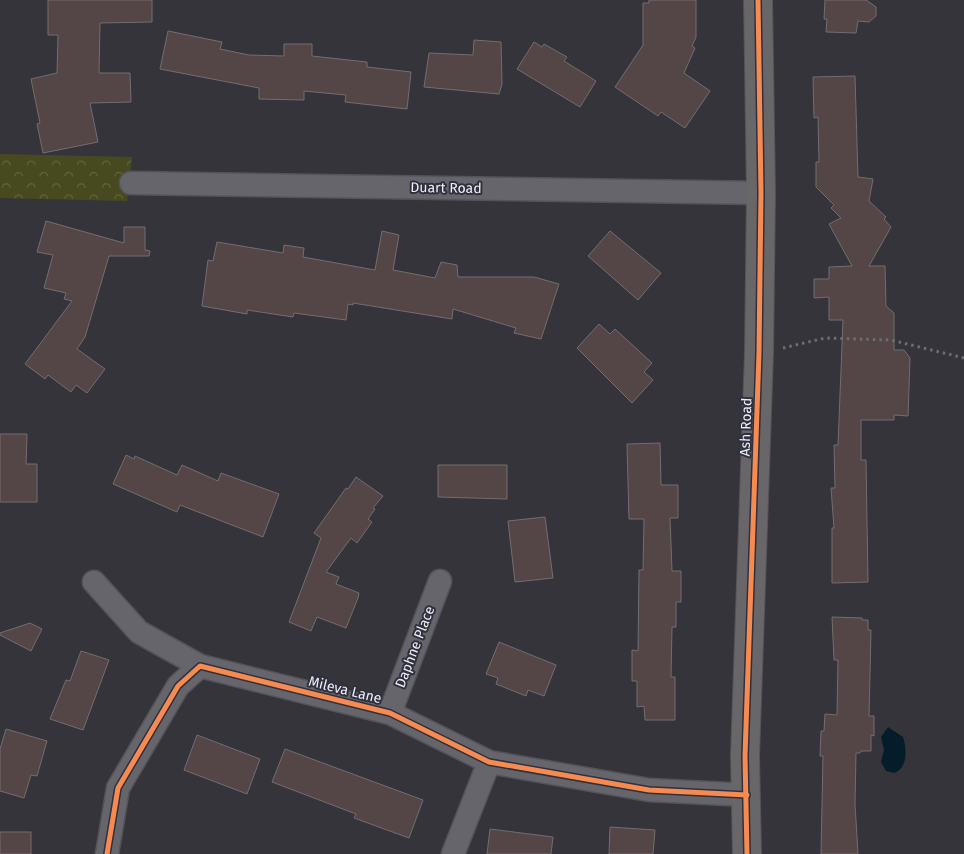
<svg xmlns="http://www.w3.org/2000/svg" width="964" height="854" font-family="'Fira Sans',sans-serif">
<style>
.park{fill:url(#park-crowns)}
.water{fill:#051d28}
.building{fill:#544547;stroke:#726e70}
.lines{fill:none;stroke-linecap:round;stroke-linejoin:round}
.street-casing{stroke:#535359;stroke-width:25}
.secondary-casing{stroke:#535359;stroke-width:30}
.path{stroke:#6e6e72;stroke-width:3;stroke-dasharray:2.5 4;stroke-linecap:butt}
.street{stroke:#65656b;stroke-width:22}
.secondary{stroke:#696669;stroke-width:28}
.cycleway-casing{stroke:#30303e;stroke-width:8}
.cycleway{stroke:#f68b52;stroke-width:5}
.labels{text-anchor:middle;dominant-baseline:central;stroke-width:4;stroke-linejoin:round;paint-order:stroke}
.street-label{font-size:14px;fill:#eeeef7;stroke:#30303e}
</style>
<defs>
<pattern id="park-crowns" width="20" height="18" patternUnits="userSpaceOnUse" patternTransform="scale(1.25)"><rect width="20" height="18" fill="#474a1f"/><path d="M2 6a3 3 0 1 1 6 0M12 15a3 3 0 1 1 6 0" fill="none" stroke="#626440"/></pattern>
</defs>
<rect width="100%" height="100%" fill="#34343a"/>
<polygon class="park" points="0,154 132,157 127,201 0,198"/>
<path class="water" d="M888,727L903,737C907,749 908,768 894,773L886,771L881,762L884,750L881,737Z"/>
<g class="building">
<polygon points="48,0 152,0 152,22 100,23 99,73 130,73 131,102 90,103 98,142 43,153 37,124 40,123 31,79 57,73 58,35 48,35"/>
<polygon points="649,0 696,0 696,37 692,46 695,48 684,73 710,91 685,128 661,112 658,116 615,87 643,45 643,3 649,3"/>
<polygon points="825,0 866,0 876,7 876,16 869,22 858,21 856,33 826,32 827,19 824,19"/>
<polygon points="168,31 222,42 220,49 249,55 284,56 284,44 312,44 312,56 367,62 367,67 411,72 407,109 345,102 346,95 304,91 304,100 259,99 259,88 160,69"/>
<polygon points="474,40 501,42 502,84 499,94 424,87 429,53 473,55"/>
<polygon points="534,42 542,47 544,44 567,57 564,61 596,81 580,107 517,69"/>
<polygon points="855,76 858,177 873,179 869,201 886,217 884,219 891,227 869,266 885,266 886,306 894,313 894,350 904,350 910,358 908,416 894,415 894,420 861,420 861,460 866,460 868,582 832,583 832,528 834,528 831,488 835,488 834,445 838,445 843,320 829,320 829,297 814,298 814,279 829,279 829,267 852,266 829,224 841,218 831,208 834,205 816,187 816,162 819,162 818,117 814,118 813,77"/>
<polygon points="46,221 124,243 124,227 145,227 145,250 150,251 149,256 109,256 85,337 77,349 105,369 87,393 76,385 71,392 48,375 45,379 25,364 72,301 64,299 66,293 44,288 53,255 37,252"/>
<polygon points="382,231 399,235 393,270 435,278 441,262 457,265 458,277 534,277 559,284 541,339 514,333 516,328 453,309 452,319 353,303 353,305 348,304 346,320 294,313 293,317 247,310 247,314 202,306 208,260 213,261 217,242 283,253 284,245 304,248 303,257 375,270"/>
<polygon points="610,231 661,273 638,300 588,256"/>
<polygon points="599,324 610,334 615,329 652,363 644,372 653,380 632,403 577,348"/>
<polygon points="0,434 27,434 26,464 37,464 37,502 0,502"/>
<polygon points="660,443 661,485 678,485 678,518 670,518 672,571 681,571 681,602 676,602 676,627 672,627 671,677 675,677 675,720 645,720 644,706 637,707 637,681 632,681 632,650 638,651 639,570 643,570 644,519 629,519 627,444"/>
<polygon points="126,455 134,459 135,456 177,475 182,465 218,481 221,473 279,494 263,537 180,505 177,512 113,484"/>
<polygon points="438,465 507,465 507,499 438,497"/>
<polygon points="356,477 383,496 373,508 375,509 368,519 372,522 357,543 351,538 326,572 339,577 336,584 359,593 358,598 346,628 317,617 311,631 289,622 321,538 314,533 346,488 348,489"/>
<polygon points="545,517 553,578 515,582 508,521"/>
<polygon points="832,617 862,618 862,620 868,620 868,630 871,630 869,716 874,716 874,736 871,735 871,751 861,751 860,753 856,753 855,804 858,854 821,854 823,756 820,756 821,731 824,731 825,714 837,715 838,660 834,660"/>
<polygon points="30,623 42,629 31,651 0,635 0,633"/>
<polygon points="499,642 556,665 544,696 528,690 526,696 496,684 498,678 486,674"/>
<polygon points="81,651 109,660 83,730 50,719 66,680 70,681"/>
<polygon points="6,729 47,741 37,776 31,775 24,798 0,791 0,749"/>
<polygon points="197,735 260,759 247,794 184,770"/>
<polygon points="285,749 423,800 409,838 354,818 356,814 272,782"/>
<polygon points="610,827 655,830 653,854 609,854"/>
<polygon points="490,829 553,837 551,854 487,854"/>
<rect x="0" y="832" width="31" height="22"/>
</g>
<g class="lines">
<g class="street-casing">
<g id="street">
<polyline points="131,183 761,193"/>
<polyline points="94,582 139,632 200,666"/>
<polyline points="390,713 440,581"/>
<polyline points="107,854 118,788 178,686 200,666 390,713 489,762 649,790 747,795"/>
<polyline points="453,854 489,762"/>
</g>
</g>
<g class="secondary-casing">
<polyline id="secondary" points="747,854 745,756 759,353 761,193 758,0"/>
</g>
<polyline class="path" points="783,348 825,338 891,340 964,358"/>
<use href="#street" class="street"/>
<use href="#secondary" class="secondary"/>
<g class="cycleway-casing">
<g id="cycleway">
<polyline points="107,854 118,788 178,686 200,666 390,713 489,762 649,790 747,795"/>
<polyline points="747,854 745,756 759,353 761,193 758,0"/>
</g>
</g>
<use href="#cycleway" class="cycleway"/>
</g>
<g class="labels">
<g class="street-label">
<text transform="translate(446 188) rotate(1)">Duart Road</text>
<text transform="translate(746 427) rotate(-88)">Ash Road</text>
<text transform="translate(415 647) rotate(-69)">Daphne Place</text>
<text transform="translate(345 690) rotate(14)">Mileva Lane</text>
</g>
</g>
</svg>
